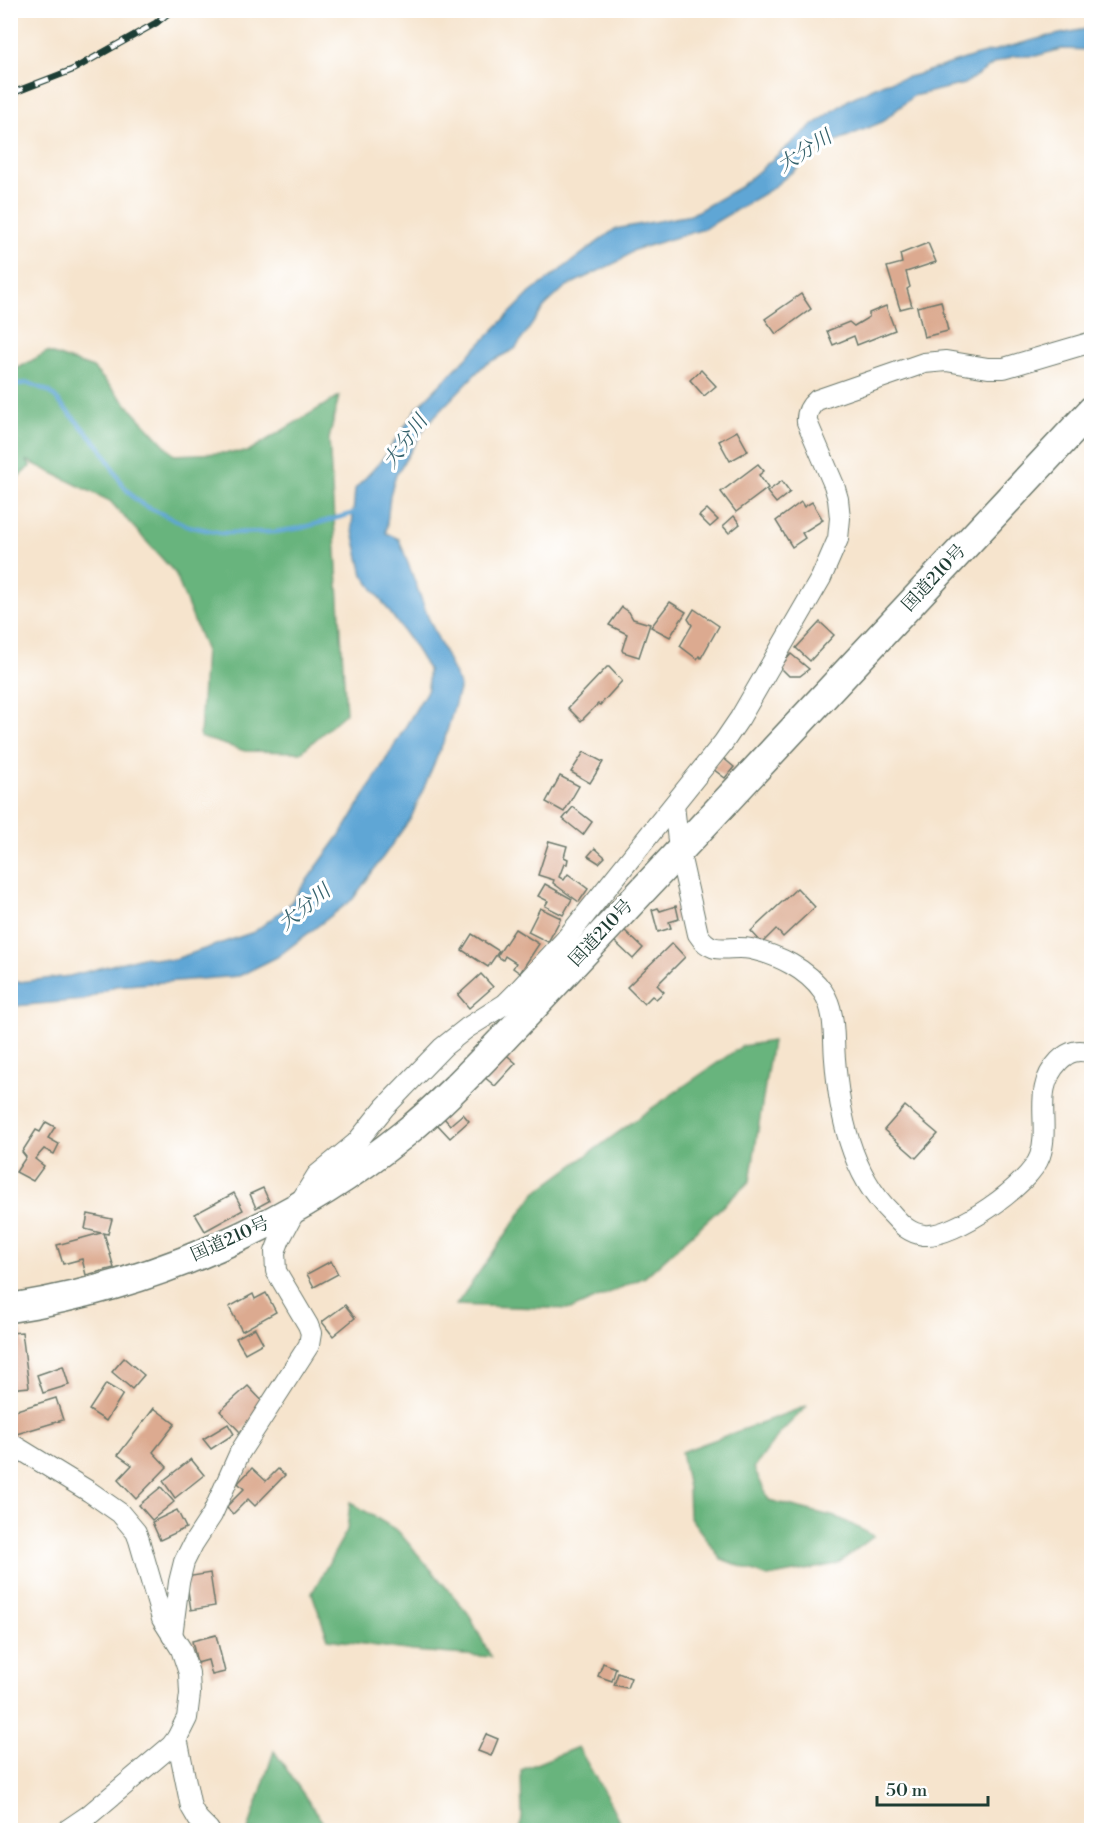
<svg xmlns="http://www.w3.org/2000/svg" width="1102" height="1841" font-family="'Libre Bodoni','Noto Serif JP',serif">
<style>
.forest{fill:#68b47d;stroke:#447858;stroke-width:1.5}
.water{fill:#5fa6d5;stroke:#3f7284;stroke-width:1.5}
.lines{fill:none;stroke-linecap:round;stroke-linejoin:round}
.stream{stroke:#5fa6d5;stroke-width:4.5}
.building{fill:#dcaa90}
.minor-casing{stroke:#6a776a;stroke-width:22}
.highway-casing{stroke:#6a776a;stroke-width:31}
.minor{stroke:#fff;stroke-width:20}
.highway{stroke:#fff;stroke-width:28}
.rail-casing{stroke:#1f3d34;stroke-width:7}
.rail{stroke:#fff;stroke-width:4.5;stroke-dasharray:14;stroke-linecap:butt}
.labels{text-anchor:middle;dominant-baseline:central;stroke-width:6;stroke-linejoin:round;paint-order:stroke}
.street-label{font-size:18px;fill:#1f3d34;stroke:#fff}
.water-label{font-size:20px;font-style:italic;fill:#35626c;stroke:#fff}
</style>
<rect width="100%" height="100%" fill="#fff"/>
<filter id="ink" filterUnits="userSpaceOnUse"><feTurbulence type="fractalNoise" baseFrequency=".0167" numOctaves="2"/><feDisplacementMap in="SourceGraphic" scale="12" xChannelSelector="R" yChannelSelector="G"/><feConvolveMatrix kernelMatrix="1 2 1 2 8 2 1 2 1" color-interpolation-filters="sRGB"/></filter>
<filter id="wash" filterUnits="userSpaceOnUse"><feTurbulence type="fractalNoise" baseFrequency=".008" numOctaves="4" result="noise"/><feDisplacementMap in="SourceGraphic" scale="24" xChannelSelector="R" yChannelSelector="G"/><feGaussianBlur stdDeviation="1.35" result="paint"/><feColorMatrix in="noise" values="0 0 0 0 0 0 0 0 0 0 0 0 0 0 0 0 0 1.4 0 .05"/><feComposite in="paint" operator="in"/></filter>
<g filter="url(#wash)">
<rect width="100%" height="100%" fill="#f6e4cd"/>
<g class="forest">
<polygon points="47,352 93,368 174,455 247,452 339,396 329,439 346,713 301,752 245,751 200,737 205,649 175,573 110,501 26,460 31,466 11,483 11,372"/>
<polygon points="772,1041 750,1181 645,1277 572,1309 456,1305 535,1193 642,1115 742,1046"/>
<polygon points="807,1406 779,1434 754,1468 769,1500 839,1518 874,1536 837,1564 768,1577 721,1559 689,1516 688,1488 681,1452"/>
<polygon points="350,1502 398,1531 468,1613 491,1657 413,1651 328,1639 312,1593 347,1530"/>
<polygon points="578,1747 609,1801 624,1830 519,1830 522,1819 521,1770"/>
<polygon points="274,1751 328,1830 248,1830"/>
</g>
<polygon class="water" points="1091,28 1091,50 1061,49 1036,56 1014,56 995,63 964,84 913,96 882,122 824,146 770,190 704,229 634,250 621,260 565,287 544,307 515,349 484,365 427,424 396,475 390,495 386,533 399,539 428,617 460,686 445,738 411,818 353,899 277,957 239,976 115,986 84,1000 15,1006 11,1005 11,983 70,976 142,957 172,960 254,932 289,905 345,828 428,689 428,669 412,643 363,575 352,527 355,489 381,461 418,407 530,293 615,229 691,215 740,187 808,129 850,99 884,83 916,75 974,56 1045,37"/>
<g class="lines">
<polyline class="stream" points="10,385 29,383 50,392 101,448 122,484 133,497 143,505 188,526 221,533 275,532 301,528 358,512"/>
</g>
<g id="blocks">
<g class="building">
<polygon points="928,243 936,262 906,272 910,287 907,289 912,306 900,309 887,267 902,263 900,254"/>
<polygon points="801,294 811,309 776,334 765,319"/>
<polygon points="941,301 948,331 924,337 917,307"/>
<polygon points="886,306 895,330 857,345 854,336 833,345 827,331 849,322 854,326 869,317 869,313"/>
<polygon points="701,370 716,386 704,396 690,380"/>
<polygon points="737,431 748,451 730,461 719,441"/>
<polygon points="758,464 764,471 759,475 768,488 736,512 721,492"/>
<polygon points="782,481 790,492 776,503 767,492"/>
<polygon points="801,502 804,507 812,502 823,520 802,533 805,538 792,547 776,521"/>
<polygon points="707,509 718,520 710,527 699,516"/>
<polygon points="734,516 740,524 729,533 723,526"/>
<polygon points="670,602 686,612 670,637 651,627"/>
<polygon points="622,607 629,612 633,619 650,624 639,657 623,652 622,650 627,634 609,625"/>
<polygon points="694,609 719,626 701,658 699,656 697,659 680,646 692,625 688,619"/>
<polygon points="820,622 834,635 810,661 796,648"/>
<polygon points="791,654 809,669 800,676 789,676 780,667"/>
<polygon points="607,667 609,667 622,681 600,705 598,704 581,721 568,708"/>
<polygon points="584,752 603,762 590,783 571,772"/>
<polygon points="722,757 734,767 725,778 713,769"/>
<polygon points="560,776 579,786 564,812 546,802"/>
<polygon points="573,807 592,822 583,835 563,819"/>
<polygon points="549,841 567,846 564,857 568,859 567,864 564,864 559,877 564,880 568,874 588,889 579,902 553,883 554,880 538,875"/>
<polygon points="595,848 605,857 599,863 588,856"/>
<polygon points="545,884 572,899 563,915 545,906 548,901 538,896"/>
<polygon points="797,888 815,907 783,937 776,929 762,943 751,931"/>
<polygon points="676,906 679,919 669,922 671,928 658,932 652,910 658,908 660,911"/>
<polygon points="540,908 561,918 548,942 528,932"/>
<polygon points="515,929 539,944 520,973 513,968 516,963 505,956 503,960 497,956"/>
<polygon points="624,930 643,948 633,959 614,941"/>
<polygon points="472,934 499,951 488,967 462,950"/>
<polygon points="672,943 685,957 657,985 664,992 656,999 652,996 644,1004 627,987"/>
<polygon points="481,974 493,987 469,1008 458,995"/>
<polygon points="503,1052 516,1063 495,1086 483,1076"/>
<polygon points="905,1106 938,1134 916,1158 884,1130"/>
<polygon points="463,1114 469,1121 450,1138 437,1124 444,1118 450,1125"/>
<polygon points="46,1122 55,1127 48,1138 59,1144 54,1154 44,1149 35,1159 44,1166 33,1181 16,1172 26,1157 22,1152 36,1130 40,1132"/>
<polygon points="263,1188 269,1201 256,1208 250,1194"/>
<polygon points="234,1193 243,1210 205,1231 195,1214"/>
<polygon points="88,1214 112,1219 108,1234 104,1233 114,1268 86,1275 82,1259 63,1264 57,1245 101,1233 85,1229"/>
<polygon points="331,1261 338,1274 314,1287 307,1274"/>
<polygon points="266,1293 276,1312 242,1331 229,1307 253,1294 255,1299"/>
<polygon points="345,1305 355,1318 333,1336 322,1322"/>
<polygon points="255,1328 263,1343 245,1353 236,1338"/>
<polygon points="22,1332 29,1387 10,1389 10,1333"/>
<polygon points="124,1358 144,1375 132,1389 112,1372"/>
<polygon points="63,1366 69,1385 43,1393 37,1375"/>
<polygon points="106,1384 123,1394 106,1421 89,1410"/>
<polygon points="248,1386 267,1406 240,1432 220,1411"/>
<polygon points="56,1398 63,1420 10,1436 10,1412"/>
<polygon points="154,1408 175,1424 153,1452 167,1467 136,1499 118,1480 132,1465 118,1455"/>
<polygon points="228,1424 234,1434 211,1449 203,1439"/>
<polygon points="191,1459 204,1475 175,1498 163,1481"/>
<polygon points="252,1468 266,1481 278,1469 285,1475 255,1506 248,1499 233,1514 226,1507 244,1489 238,1483"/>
<polygon points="161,1487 174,1502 152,1520 139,1505"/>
<polygon points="177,1510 186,1528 160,1540 152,1522"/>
<polygon points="210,1573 215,1606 191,1610 186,1577"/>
<polygon points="216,1635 225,1672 212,1675 208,1660 197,1663 192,1641"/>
<polygon points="603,1663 616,1668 612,1681 598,1676"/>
<polygon points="618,1673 631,1678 627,1688 614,1685"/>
<polygon points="486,1734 498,1739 491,1756 478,1751"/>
</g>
</g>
</g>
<g filter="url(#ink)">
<use href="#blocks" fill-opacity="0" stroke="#6a776a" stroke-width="1.5"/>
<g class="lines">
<g class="minor-casing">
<g id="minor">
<path d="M674,805L679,850L698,934C713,958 729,944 751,949C778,955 807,969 823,992C836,1011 833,1037 835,1059C839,1113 851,1174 891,1213C901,1224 908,1233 924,1235C954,1238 1030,1185 1040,1156C1051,1124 1031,1090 1059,1061C1069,1051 1078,1049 1092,1053"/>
<polyline points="10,1443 90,1492 120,1513 136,1532 139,1540 162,1619 181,1649 189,1673 190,1694 187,1718 177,1738 171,1746 89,1815 67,1830"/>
<path d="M172,1636L179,1582L184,1562L193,1544L212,1515L240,1452L309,1345L311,1333L308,1325L276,1271L275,1252L280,1239L297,1207L317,1175L356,1143L385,1107L443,1047L467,1028L505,1004L516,993L565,940L723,743L740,718L821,578L838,539L840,518L838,499L834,485L807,422C806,412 810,406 817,400L924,363L946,361L988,368H1004L1092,342"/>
<polyline points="177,1738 191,1807 198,1819 209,1830"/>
</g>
</g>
<g class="highway-casing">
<path id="highway" d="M10,1308C152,1286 291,1225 403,1135C448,1099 487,1055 527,1014L1092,410"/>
</g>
<use href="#minor" class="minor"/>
<use href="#highway" class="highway"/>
<g class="rail-casing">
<polyline id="rail" points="10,94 72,70 156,23 172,10"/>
</g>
<use href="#rail" class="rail"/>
</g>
</g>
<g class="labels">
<g class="street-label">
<text transform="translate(934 578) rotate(-47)">国道210号</text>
<text transform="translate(601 933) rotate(-47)">国道210号</text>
<text transform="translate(230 1239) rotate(-24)">国道210号</text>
</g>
<g class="water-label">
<text transform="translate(805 152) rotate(-33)">大分川</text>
<text transform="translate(406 442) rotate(-54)">大分川</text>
<text transform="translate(305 908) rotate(-39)">大分川</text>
</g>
</g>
<rect width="1102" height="1841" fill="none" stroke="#fff" stroke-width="36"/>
<path d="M877 1796v9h111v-9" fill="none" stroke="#1f3d34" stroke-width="3"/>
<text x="886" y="1796" font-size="18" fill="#1f3d34" stroke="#ffffff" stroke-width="4.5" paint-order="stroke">50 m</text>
</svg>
